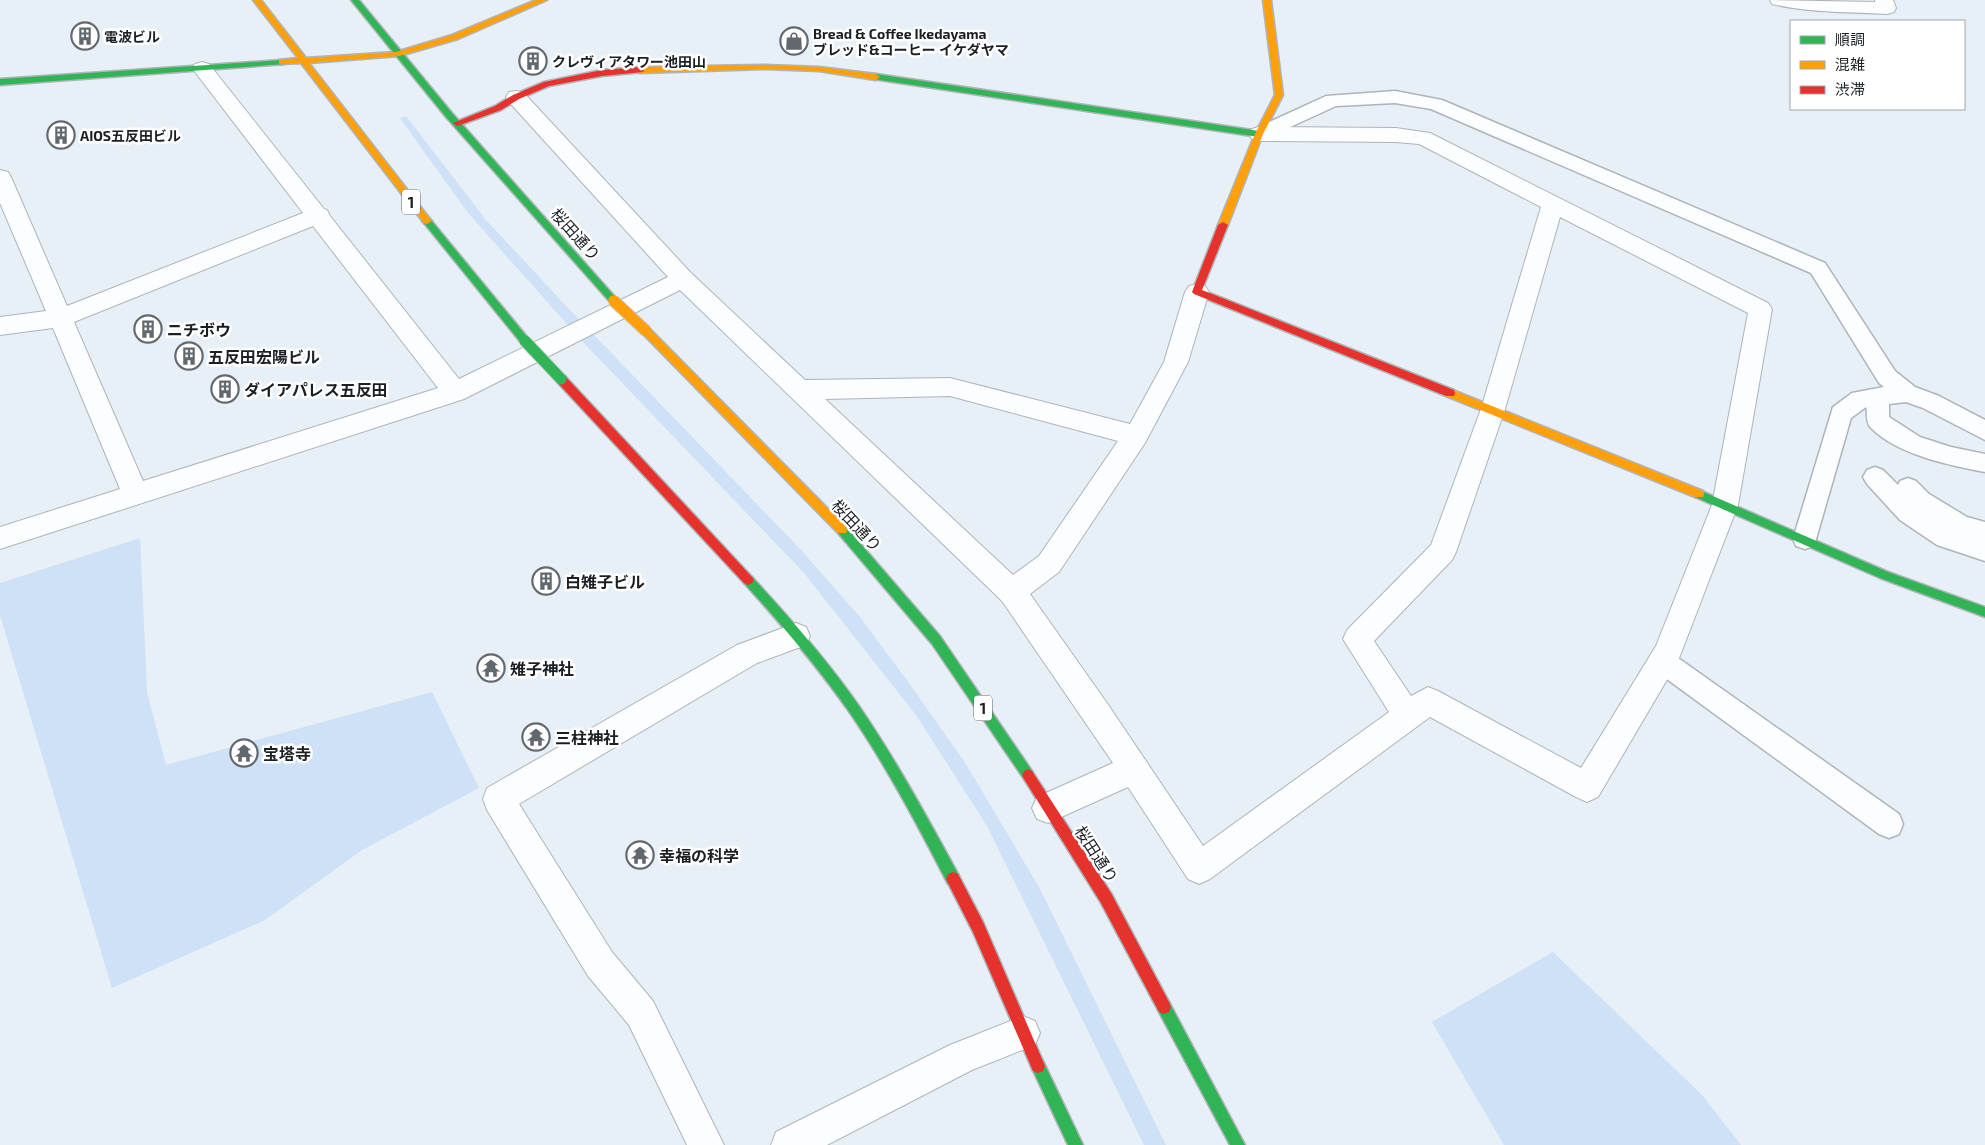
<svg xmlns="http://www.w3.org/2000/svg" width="1985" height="1145" font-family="'Exo 2','Noto Sans JP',sans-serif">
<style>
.green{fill:#cee1f7}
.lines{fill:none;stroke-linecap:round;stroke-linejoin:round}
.lane-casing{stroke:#aeb4ba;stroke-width:3}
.street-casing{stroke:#aeb4ba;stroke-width:2}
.fast-casing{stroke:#aeb4ba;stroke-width:3}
.slow-casing{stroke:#aeb4ba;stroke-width:3}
.jam-casing{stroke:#aeb4ba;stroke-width:3}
.lane{fill:#fbfdfe;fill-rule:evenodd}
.street{fill:#fbfdfe;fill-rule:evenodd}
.fast{fill:#30b455;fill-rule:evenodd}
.slow{fill:#ff9f0a;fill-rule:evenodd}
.jam{fill:#e5322d;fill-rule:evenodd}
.fast-bridge-casing{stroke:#c9cdd0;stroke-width:13;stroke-linecap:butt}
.slow-bridge-far1-casing{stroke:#c9cdd0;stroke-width:11;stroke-linecap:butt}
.slow-bridge-casing{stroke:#c9cdd0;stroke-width:13;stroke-linecap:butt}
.fast-bridge{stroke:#30b455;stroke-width:11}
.slow-bridge-far1{stroke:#ff9f0a;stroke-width:9}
.slow-bridge{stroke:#ff9f0a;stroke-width:11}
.labels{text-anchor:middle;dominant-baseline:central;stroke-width:5;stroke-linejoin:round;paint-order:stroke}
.far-poi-label{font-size:14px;font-weight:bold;fill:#1b2025;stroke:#fff;text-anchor:start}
.shield{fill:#fff;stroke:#5f6366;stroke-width:1}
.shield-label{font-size:15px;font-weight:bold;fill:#1b2025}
.street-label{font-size:16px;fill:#1b2025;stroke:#fff}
.poi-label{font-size:16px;font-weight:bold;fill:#1b2025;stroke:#fff;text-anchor:start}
</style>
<rect width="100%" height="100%" fill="#e7eff7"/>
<g class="green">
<polygon points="406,116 486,220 568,308 801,550 860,617 906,679 966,764 1040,889 1166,1145 1144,1145 987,826 916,715 804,573 583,342 468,213 400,118"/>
<polygon points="140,538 147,692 166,765 432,692 479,788 362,850 265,920 112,988 0,615 0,583"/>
<polygon points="1553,952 1702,1095 1741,1145 1504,1145 1432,1022"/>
</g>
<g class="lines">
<g class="lane-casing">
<g id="lane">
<path d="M1395,91L1442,100L1825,263L1895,371L1915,387L1939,396L1985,420V440L1923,408L1906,402L1889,404V417L1920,437L1951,447L1985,454V472C1949,465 1898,455 1871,428C1865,422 1868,412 1866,407L1851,418L1814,546L1805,549L1796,546L1793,539L1833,407L1852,393L1884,387L1879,383L1811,273L1431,109L1395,103L1336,106L1266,138L1259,140L1252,138L1250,134L1252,130L1326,96Z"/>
<polygon points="1875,467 1883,470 1898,485 1900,481 1908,478 1916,481 1929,494 1967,517 1985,522 1985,561 1937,545 1900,520 1867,484 1863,477 1867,470"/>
<polygon points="1662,649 1671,653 1899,814 1903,824 1899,834 1889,838 1879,834 1653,669 1649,661 1653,653"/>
</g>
</g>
<g class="street-casing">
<g id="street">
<path d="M1770,0L1875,2V0H1893L1896,8L1894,12L1887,14C1849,12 1809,13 1772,4Z"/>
<path d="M202,62L209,64L324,209L327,210L330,216L459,379L668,277L509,102L506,97L509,92L516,91L523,92L691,273L805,380L950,378L1130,424L1164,362L1185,292L1189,286L1197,284L1205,286L1209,292L1188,362L1145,443L1059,572L1030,594L1109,706L1203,846L1389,712L1343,639L1347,630L1431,545L1481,409L1541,207L1419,144L1396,142L1259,141L1252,139L1249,134L1252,129L1259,127L1396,128L1430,133L1768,303L1772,309L1738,505L1678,661L1598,797L1587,802L1576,797L1430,717L1210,879L1199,884L1188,879L1128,787L1048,823L1037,819L1032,808L1037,797L1113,763L1002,601L680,290L464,399L0,549V527L120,489L53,328L0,335V317L46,311L0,203V170L8,172L11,177L67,306L303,213L192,68L195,64ZM1560,217L1748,313L1712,505L1656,646L1581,768L1438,691L1428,687L1411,696L1374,641L1452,560L1456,552L1505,409ZM313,226L438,388L143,481L74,322ZM950,396L1118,441L1039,556L1013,575L825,399Z"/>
<polygon points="796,623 806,627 810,636 806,645 757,663 519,804 612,952 653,1001 724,1145 687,1145 629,1025 588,976 487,810 483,799 487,788 737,645"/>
<polygon points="1023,1016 1035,1021 1040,1033 1035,1045 972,1070 827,1145 771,1145 776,1132 950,1045"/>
</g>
</g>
<g class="fast-casing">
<g id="fast">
<polygon points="351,0 359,0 452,113 616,298 616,302 610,302 446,117"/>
<polygon points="282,60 286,62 285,64 0,85 0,79"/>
<polygon points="876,74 1259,131 1263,134 1259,137 873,79 872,77"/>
<polygon points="427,218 430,219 528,338 530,341 528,344 522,344 424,223 422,221"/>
<polygon points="1699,490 1888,572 1985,607 1985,617 1880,578 1695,497 1694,494 1695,491"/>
<polygon points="842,525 846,527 940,636 1032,771 1034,775 1032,779 1028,781 1024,779 932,644 838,533 837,530 838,527"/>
<path d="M748,575L752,577C790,618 827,660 859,706C896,760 927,817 958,874L960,879L958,884L953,886L948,884C918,826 887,767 850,713C818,667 782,625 744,583L742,580L744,577Z"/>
<polygon points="1164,1000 1169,1002 1245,1145 1230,1145 1159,1012 1157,1007 1159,1002"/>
<polygon points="1038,1059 1043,1061 1083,1145 1068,1145 1031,1066 1033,1061"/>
</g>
</g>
<g class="slow-casing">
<g id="slow">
<polygon points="253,0 261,0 306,58 396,52 452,35 536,0 547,0 458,39 399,56 309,63 430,219 432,221 427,224 424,223 301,63 279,64 279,60 298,58"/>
<polygon points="1263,0 1271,0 1283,95 1263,134 1228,225 1223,228 1218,225 1255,134 1275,95"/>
<polygon points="765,65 819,67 876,74 880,77 876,80 819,71 765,69 640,73 636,70 640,67"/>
<polygon points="646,327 649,328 846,527 847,530 846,533 838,533 643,334 641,331 643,328"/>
<polygon points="1450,389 1703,491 1704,494 1703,497 1695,497 1446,396 1445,393 1446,390"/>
</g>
</g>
<g class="jam-casing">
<g id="jam">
<polygon points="640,67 644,70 643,72 602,76 549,86 519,99 501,110 460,125 457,126 453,123 495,106 513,95 544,82 602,70"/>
<polygon points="1223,222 1228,225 1202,290 1454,390 1455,393 1454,396 1446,396 1194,294 1192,292 1218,225"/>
<polygon points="561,375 565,376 752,577 754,580 752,583 748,585 744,583 557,382 556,379"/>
<polygon points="1028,769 1032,771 1111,893 1169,1002 1171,1007 1169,1012 1164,1014 1159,1012 1101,903 1024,779 1022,775 1024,771"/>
<polygon points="953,872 958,874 983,922 1045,1066 1043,1071 1038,1073 1033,1071 973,932 946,879 948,874"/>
</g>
</g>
<use href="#lane" class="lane"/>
<use href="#street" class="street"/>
<use href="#fast" class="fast"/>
<use href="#slow" class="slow"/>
<use href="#jam" class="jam"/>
<g class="fast-bridge-casing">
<polyline id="fast-bridge" points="525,341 561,379"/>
</g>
<g class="slow-bridge-far1-casing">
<polyline id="slow-bridge-far1" points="613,300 615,302"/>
</g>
<g class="slow-bridge-casing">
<polyline id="slow-bridge" points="614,301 646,331"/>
</g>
<use href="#fast-bridge" class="fast-bridge"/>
<use href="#slow-bridge-far1" class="slow-bridge-far1"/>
<use href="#slow-bridge" class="slow-bridge"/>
</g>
<defs>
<g id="building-ring" transform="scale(1.4375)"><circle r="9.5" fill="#fff" stroke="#62686e" stroke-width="1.5"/><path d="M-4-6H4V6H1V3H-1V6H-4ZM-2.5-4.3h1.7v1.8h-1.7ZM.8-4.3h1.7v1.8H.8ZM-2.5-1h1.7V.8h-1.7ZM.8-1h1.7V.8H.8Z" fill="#62686e"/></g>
<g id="shop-ring" transform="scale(1.4375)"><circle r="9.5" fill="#fff" stroke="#62686e" stroke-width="1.5"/><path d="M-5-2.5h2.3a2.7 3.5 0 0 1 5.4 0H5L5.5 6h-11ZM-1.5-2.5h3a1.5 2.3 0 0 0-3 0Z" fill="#62686e"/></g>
<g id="temple-ring" transform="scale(1.4375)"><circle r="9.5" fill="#fff" stroke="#62686e" stroke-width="1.5"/><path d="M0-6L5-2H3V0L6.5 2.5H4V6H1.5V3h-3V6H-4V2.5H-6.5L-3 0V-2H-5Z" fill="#62686e"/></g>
</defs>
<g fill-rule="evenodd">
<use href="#building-ring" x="85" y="36"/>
<use href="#shop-ring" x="794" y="41"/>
<use href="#building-ring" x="533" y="61"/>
<use href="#building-ring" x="61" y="135"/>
<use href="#building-ring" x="148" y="329"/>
<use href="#building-ring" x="189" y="356"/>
<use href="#building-ring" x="225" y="389"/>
<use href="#building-ring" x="546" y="581"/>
<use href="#temple-ring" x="491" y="668"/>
<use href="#temple-ring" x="536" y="737"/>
<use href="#temple-ring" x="244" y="753"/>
<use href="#temple-ring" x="640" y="855"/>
</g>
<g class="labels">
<g class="far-poi-label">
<text x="813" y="33">Bread &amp; Coffee Ikedayama<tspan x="813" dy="16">ブレッド&amp;コーヒー イケダヤマ</tspan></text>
<text x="104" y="36">電波ビル</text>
<text x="552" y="61">クレヴィアタワー池田山</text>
<text x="80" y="135">AIOS五反田ビル</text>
</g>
<g class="shield">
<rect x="402" y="189.5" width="18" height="25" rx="4"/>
<rect x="974" y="695.5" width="18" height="25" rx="4"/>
</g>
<g class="shield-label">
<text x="411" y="202">1</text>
<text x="983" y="708">1</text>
</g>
<g class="street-label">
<text transform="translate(576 234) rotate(48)">桜田通り</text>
<text transform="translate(857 525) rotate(47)">桜田通り</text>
<text transform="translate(1097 854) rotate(57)">桜田通り</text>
</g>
<g class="poi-label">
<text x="167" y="329">ニチボウ</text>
<text x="208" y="356">五反田宏陽ビル</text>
<text x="244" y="389">ダイアパレス五反田</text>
<text x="565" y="581">白雉子ビル</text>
<text x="510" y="668">雉子神社</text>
<text x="555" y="737">三柱神社</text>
<text x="263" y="753">宝塔寺</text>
<text x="659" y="855">幸福の科学</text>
</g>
</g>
<rect x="1790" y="20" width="175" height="90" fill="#ffffff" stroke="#a4a6a8"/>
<rect x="1800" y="36" width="25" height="8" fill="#30b455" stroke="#a4a6a8"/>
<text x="1835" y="45" font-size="15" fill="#1b2025">順調</text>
<rect x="1800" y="61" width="25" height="8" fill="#ff9f0a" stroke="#a4a6a8"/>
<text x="1835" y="70" font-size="15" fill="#1b2025">混雑</text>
<rect x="1800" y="86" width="25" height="8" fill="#e5322d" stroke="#a4a6a8"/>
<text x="1835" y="95" font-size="15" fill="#1b2025">渋滞</text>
</svg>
